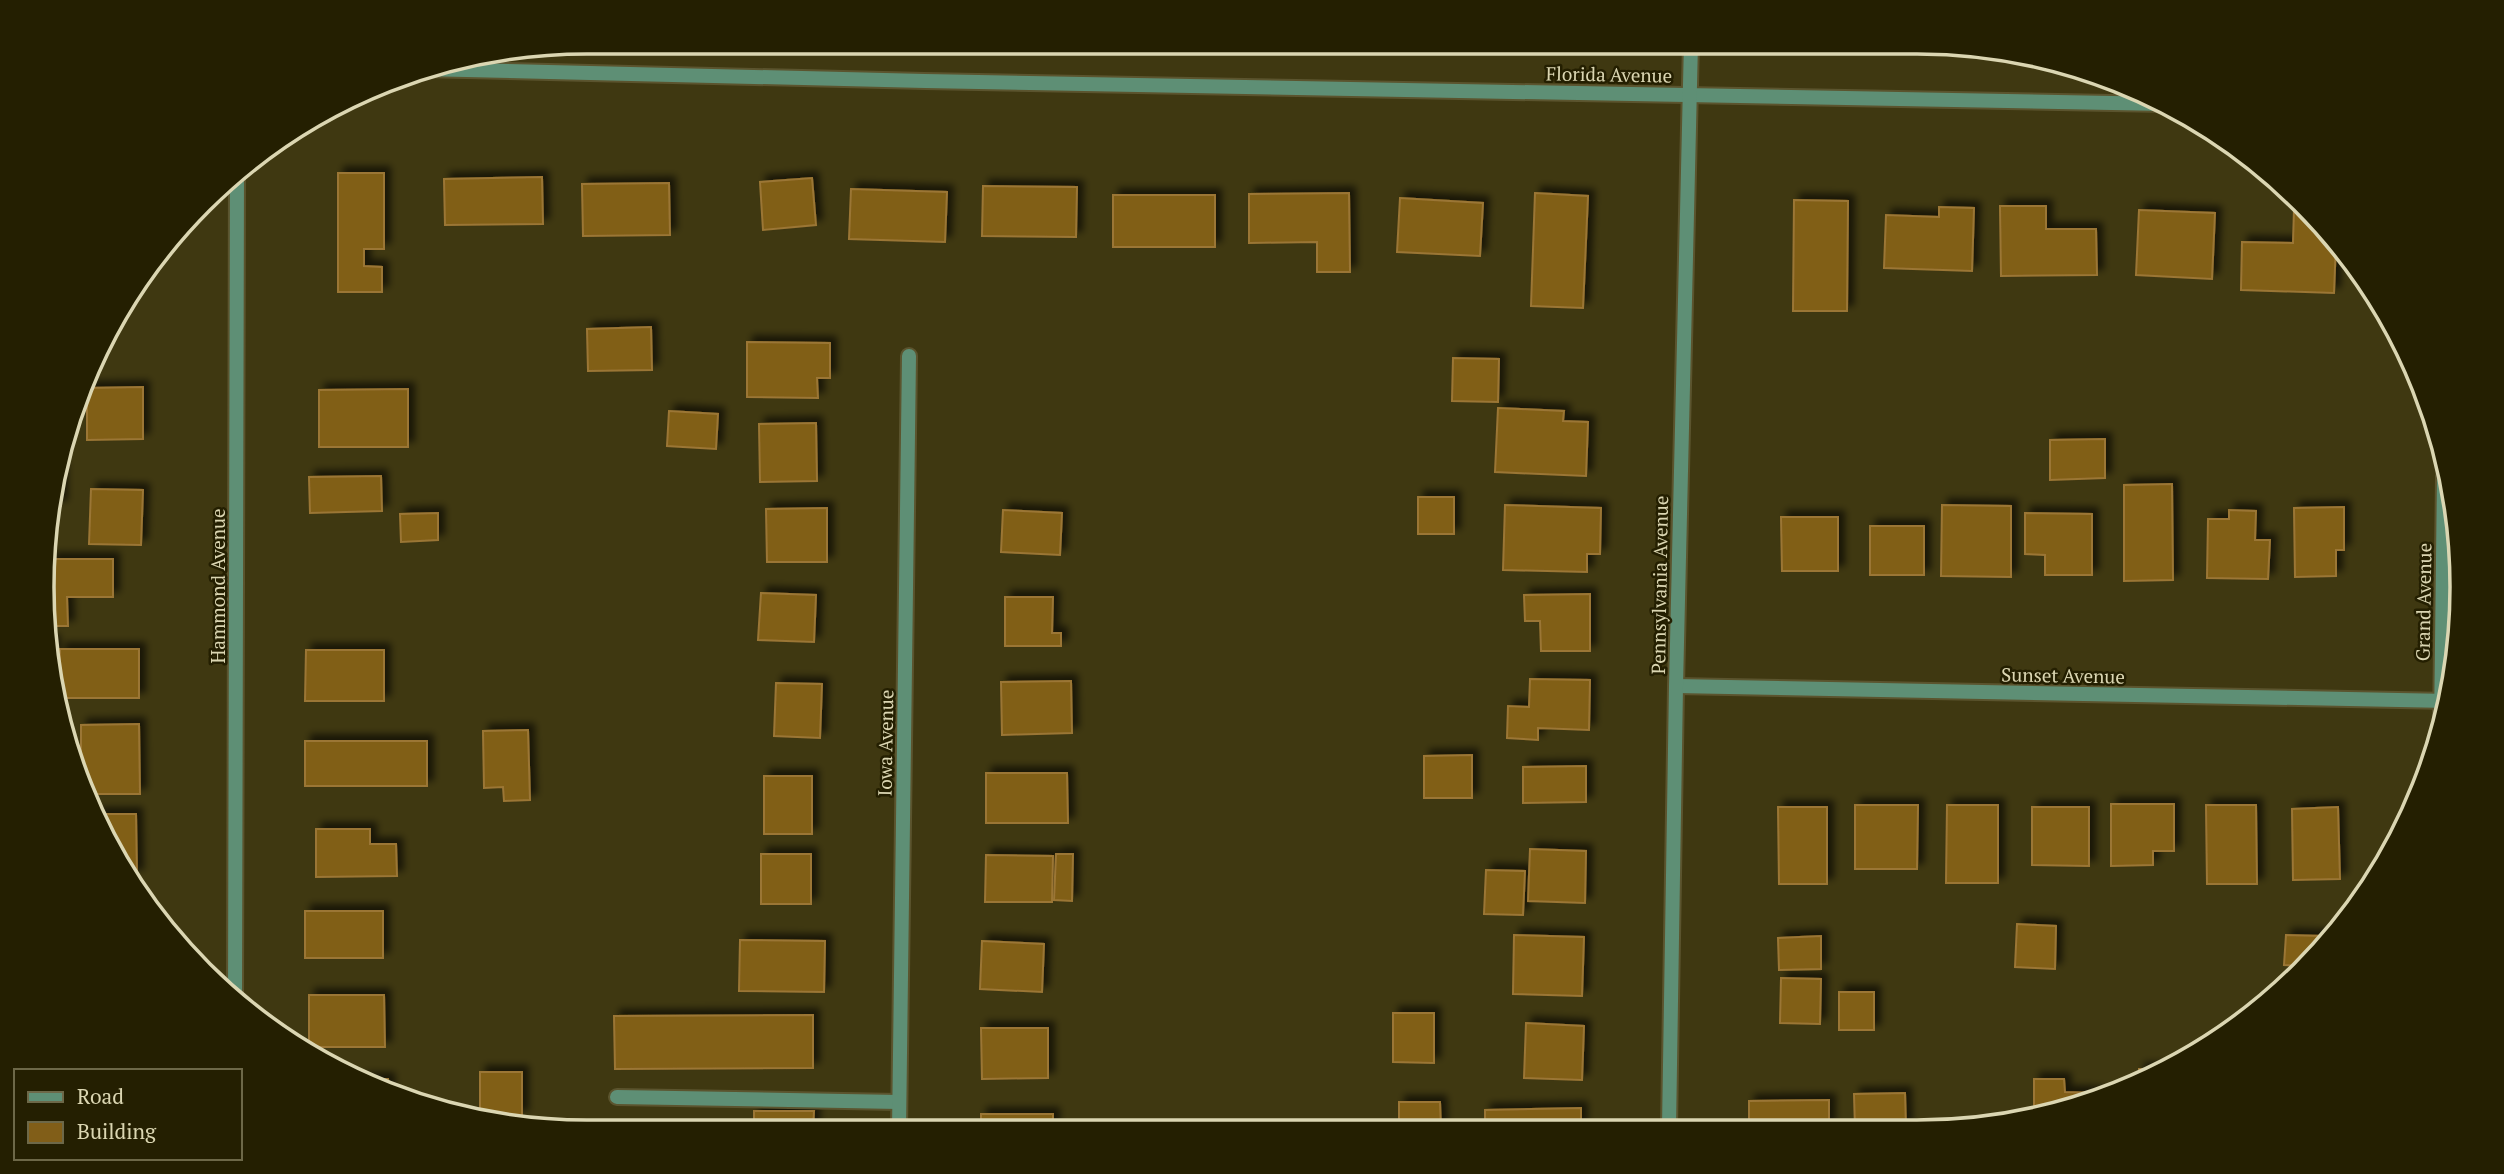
<svg xmlns="http://www.w3.org/2000/svg" width="2504" height="1174" font-family="'PT Serif',serif">
<style>
.building{fill:#815e18;stroke:#9b7634;stroke-width:2;filter:url(#shadow)}
.lines{fill:none;stroke-linecap:round;stroke-linejoin:round}
.lane-casing{stroke:#5b542e;stroke-width:18}
.street-casing{stroke:#5b542e;stroke-width:18}
.lane{stroke:#5e8f75;stroke-width:14}
.street{stroke:#5e8f75;stroke-width:14}
.labels{text-anchor:middle;dominant-baseline:central;stroke-width:5;stroke-linejoin:round;paint-order:stroke}
.street-label{font-size:19px;fill:#dbd6b2;stroke:#241f01}
.rim{fill:none;stroke:#dbd6b2;stroke-width:3.5}
</style>
<defs>
<filter id="shadow"><feDropShadow dx="6" dy="-6" stdDeviation="3.5" flood-color="#0009"/></filter>
</defs>
<rect width="100%" height="100%" fill="#3f3811"/>
<g class="building">
<polygon points="338,173 384,173 384,249 364,249 364,266 382,267 382,292 338,292"/>
<polygon points="542,177 543,224 445,225 444,179"/>
<polygon points="812,178 816,225 763,230 760,182"/>
<polygon points="669,183 670,235 583,236 582,184"/>
<polygon points="983,186 1077,187 1076,237 982,236"/>
<polygon points="851,189 947,192 945,242 849,239"/>
<polygon points="1349,193 1350,272 1317,272 1317,242 1249,243 1249,194"/>
<polygon points="1535,193 1588,196 1583,308 1531,306"/>
<rect x="1113" y="195" width="102" height="52"/>
<polygon points="1400,198 1483,203 1480,256 1397,252"/>
<polygon points="1794,200 1848,201 1847,311 1793,311"/>
<polygon points="2000,206 2046,206 2046,229 2096,229 2097,275 2001,276"/>
<polygon points="1939,207 1974,208 1972,271 1884,268 1886,215 1939,217"/>
<polygon points="2294,209 2309,210 2336,242 2334,293 2241,290 2242,242 2293,243"/>
<polygon points="2139,210 2215,213 2212,279 2136,275"/>
<polygon points="651,327 652,370 588,371 587,329"/>
<polygon points="747,342 830,343 830,378 817,378 818,398 747,397"/>
<polygon points="1453,358 1499,359 1498,402 1452,401"/>
<polygon points="143,387 143,439 87,440 87,388"/>
<polygon points="408,389 408,447 319,447 319,390"/>
<polygon points="1498,408 1564,411 1563,421 1588,422 1586,476 1495,472"/>
<polygon points="669,411 718,414 716,449 667,446"/>
<polygon points="816,423 817,481 760,482 759,424"/>
<polygon points="2105,439 2105,478 2050,480 2050,440"/>
<polygon points="57,469 61,469 61,506 52,506 52,481"/>
<polygon points="381,476 382,511 310,513 309,477"/>
<polygon points="2172,484 2173,580 2124,581 2124,485"/>
<polygon points="91,489 143,490 141,545 89,544"/>
<rect x="1418" y="497" width="36" height="37"/>
<polygon points="1505,505 1601,508 1600,554 1587,554 1587,572 1503,570"/>
<polygon points="1942,505 2011,506 2011,577 1941,576"/>
<polygon points="2344,507 2344,550 2336,550 2336,576 2295,577 2294,508"/>
<polygon points="827,508 827,562 767,562 766,509"/>
<polygon points="1003,510 1062,513 1060,555 1001,552"/>
<polygon points="2229,510 2256,511 2255,540 2270,540 2268,579 2207,578 2208,519 2229,519"/>
<polygon points="438,513 438,540 401,542 400,514"/>
<polygon points="2025,513 2092,514 2092,575 2045,575 2045,555 2025,554"/>
<polygon points="1781,517 1838,517 1838,571 1782,571"/>
<rect x="1870" y="526" width="54" height="49"/>
<polygon points="50,559 113,559 113,597 67,597 68,626 48,626"/>
<polygon points="761,593 816,595 814,642 758,640"/>
<polygon points="1590,594 1590,651 1541,651 1540,621 1525,621 1524,595"/>
<polygon points="1005,597 1053,597 1052,633 1061,633 1061,646 1005,646"/>
<polygon points="47,641 53,641 54,666 48,666"/>
<rect x="60" y="649" width="79" height="49"/>
<polygon points="306,650 384,650 384,701 305,701"/>
<polygon points="1530,679 1590,680 1589,730 1538,728 1538,740 1507,738 1508,706 1529,707"/>
<polygon points="1071,681 1072,733 1002,735 1001,682"/>
<polygon points="776,683 822,684 820,738 774,736"/>
<polygon points="139,724 140,794 86,794 81,785 81,725"/>
<polygon points="528,730 530,800 504,801 503,787 484,788 483,731"/>
<rect x="305" y="741" width="122" height="45"/>
<polygon points="1472,755 1472,798 1424,798 1424,756"/>
<polygon points="1586,766 1586,802 1523,803 1523,767"/>
<polygon points="986,773 1067,773 1068,823 986,823"/>
<rect x="764" y="776" width="48" height="58"/>
<polygon points="2111,804 2174,804 2174,851 2153,851 2153,865 2111,866"/>
<polygon points="1855,805 1918,805 1917,869 1855,869"/>
<polygon points="1947,805 1998,805 1998,883 1946,883"/>
<polygon points="2206,805 2256,805 2257,884 2207,884"/>
<polygon points="1778,807 1827,807 1827,884 1779,884"/>
<polygon points="2032,807 2089,807 2089,866 2032,865"/>
<polygon points="2338,807 2340,879 2293,880 2292,809"/>
<polygon points="95,814 136,814 137,875 128,875 115,859"/>
<polygon points="316,829 370,829 370,844 396,844 397,876 316,877"/>
<polygon points="1530,849 1586,851 1585,903 1528,901"/>
<rect x="761" y="854" width="50" height="50"/>
<polygon points="1056,854 1073,854 1072,901 1054,900"/>
<polygon points="986,855 1053,856 1052,902 985,902"/>
<polygon points="1486,870 1525,871 1523,915 1484,914"/>
<rect x="305" y="911" width="78" height="47"/>
<polygon points="2017,924 2056,926 2055,969 2015,967"/>
<polygon points="1514,935 1584,937 1582,996 1513,994"/>
<polygon points="2286,935 2323,936 2323,945 2302,966 2284,965"/>
<polygon points="1821,936 1821,969 1779,970 1778,938"/>
<polygon points="740,940 825,941 824,992 739,991"/>
<polygon points="982,941 1044,944 1042,992 980,989"/>
<polygon points="1781,978 1821,979 1820,1024 1780,1023"/>
<rect x="1839" y="992" width="35" height="38"/>
<polygon points="309,995 384,995 385,1047 309,1047"/>
<polygon points="1393,1013 1434,1013 1434,1063 1393,1062"/>
<polygon points="813,1015 813,1068 615,1069 614,1016"/>
<polygon points="1526,1023 1584,1026 1582,1080 1524,1078"/>
<polygon points="981,1028 1048,1028 1048,1078 982,1079"/>
<polygon points="2139,1069 2163,1069 2139,1083"/>
<polygon points="480,1072 522,1072 522,1116 480,1115"/>
<polygon points="360,1079 388,1079 389,1094 379,1091"/>
<polygon points="2034,1079 2064,1079 2065,1092 2098,1093 2098,1098 2034,1115"/>
<polygon points="1905,1093 1906,1128 1855,1128 1854,1094"/>
<polygon points="1829,1100 1829,1128 1749,1128 1749,1101"/>
<polygon points="1399,1102 1440,1102 1441,1129 1399,1129"/>
<polygon points="1581,1108 1581,1129 1485,1129 1485,1110"/>
<polygon points="754,1111 814,1111 813,1131 754,1131"/>
<polygon points="981,1114 1053,1114 1053,1130 981,1131"/>
</g>
<g class="lines">
<g class="lane-casing">
<polyline id="lane" points="617,1097 899,1102"/>
</g>
<g class="street-casing">
<g id="street">
<polyline points="422,69 925,81 2165,104"/>
<polyline points="1676,686 2449,701"/>
<polyline points="2441,728 2444,476"/>
<polyline points="235,1001 237,170"/>
<polyline points="1669,1128 1676,686 1691,42"/>
<polyline points="899,1131 909,356"/>
</g>
</g>
<use href="#lane" class="lane"/>
<use href="#street" class="street"/>
</g>
<g class="labels">
<g class="street-label">
<text transform="translate(1609 74) rotate(1)">Florida Avenue</text>
<text transform="translate(1659 585) rotate(-89)">Pennsylvania Avenue</text>
<text transform="translate(217 586) rotate(-90)">Hammond Avenue</text>
<text transform="translate(2423 602) rotate(-89)">Grand Avenue</text>
<text transform="translate(2063 675) rotate(1)">Sunset Avenue</text>
<text transform="translate(885 743) rotate(-89)">Iowa Avenue</text>
</g>
</g>
<path d="M0 0H2504V1174H0ZM587 54H1917A533 533 0 0 1 2450 587V587A533 533 0 0 1 1917 1120H587A533 533 0 0 1 54 587V587A533 533 0 0 1 587 54Z" fill="#241f01" fill-rule="evenodd"/>
<path class="rim" d="M587 54H1917A533 533 0 0 1 2450 587V587A533 533 0 0 1 1917 1120H587A533 533 0 0 1 54 587V587A533 533 0 0 1 587 54Z"/>
<rect x="14" y="1069" width="228" height="91" fill="#241f01" stroke="#6d6848" stroke-width="2"/>
<rect x="28" y="1092" width="35" height="10" fill="#5e8f75" stroke="#6d6848" stroke-width="2"/>
<text x="77" y="1104" font-size="21" fill="#dbd6b2">Road</text>
<rect x="28" y="1122" width="35" height="21" fill="#815e18" stroke="#6d6848" stroke-width="2"/>
<text x="77" y="1139" font-size="21" fill="#dbd6b2">Building</text>
</svg>
